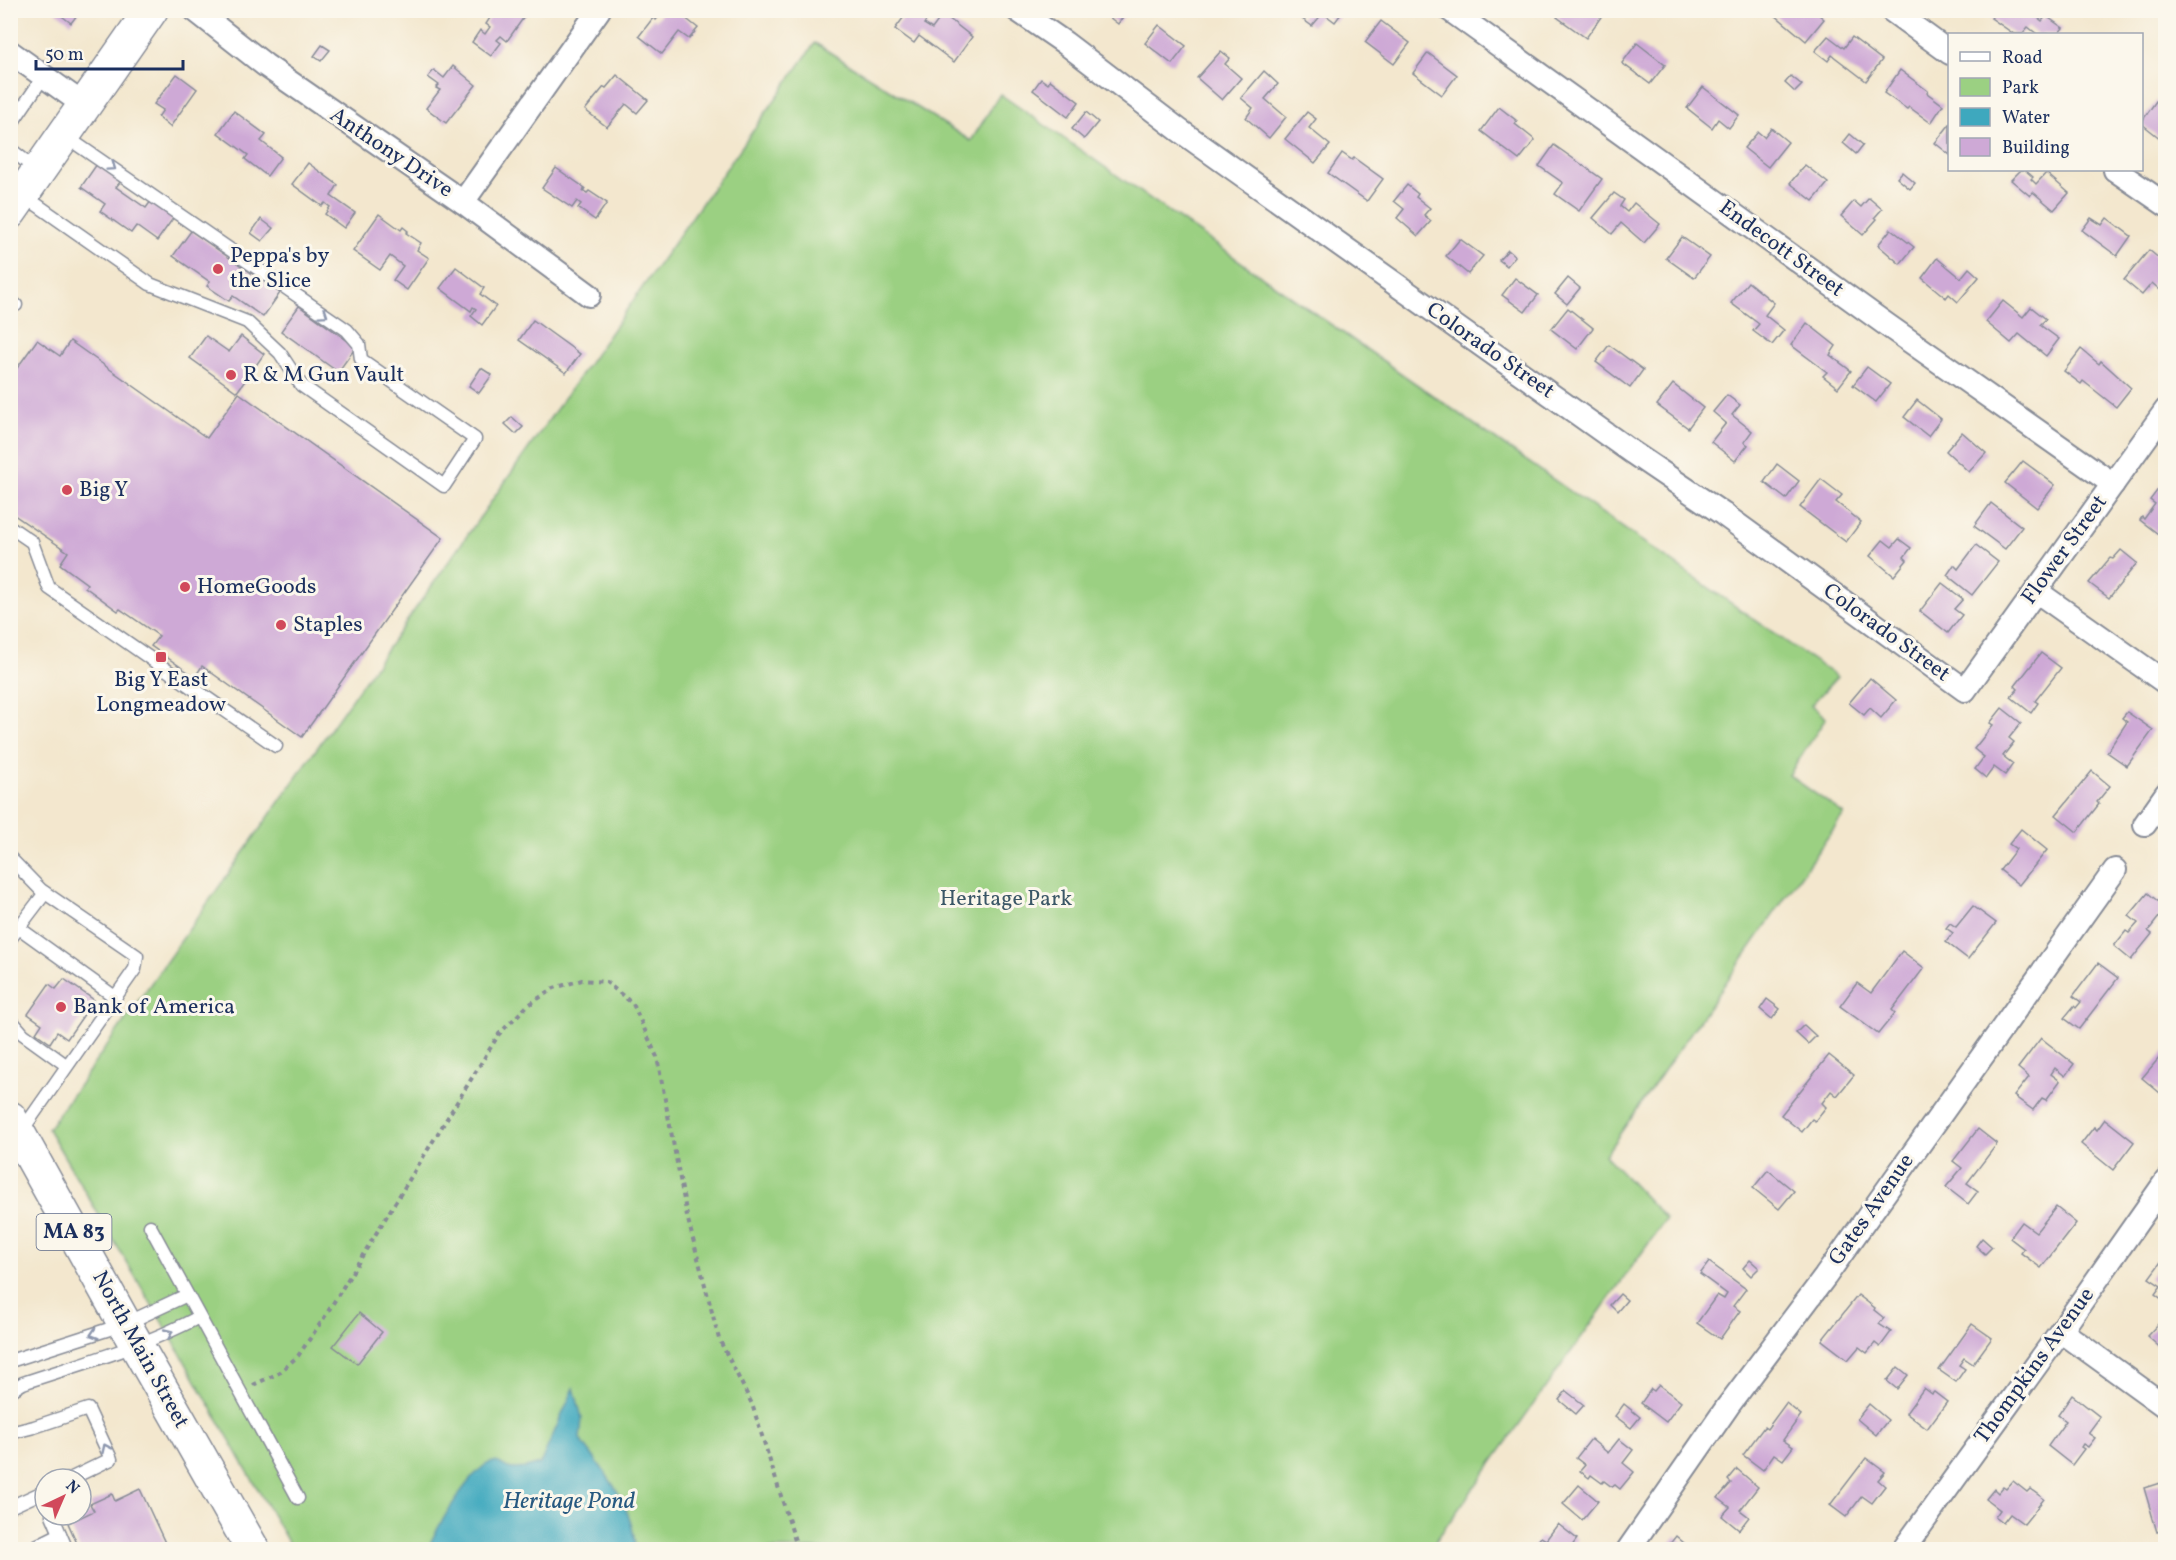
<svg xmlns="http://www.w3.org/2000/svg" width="2176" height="1560" font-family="Vollkorn,serif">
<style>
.green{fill:#9bd082;stroke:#5b8070;stroke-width:1.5}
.water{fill:#3ea8be;stroke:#2c6c8e;stroke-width:1.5}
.building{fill:#cea9d6}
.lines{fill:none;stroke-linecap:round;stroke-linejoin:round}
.service-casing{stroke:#878b96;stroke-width:15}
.minor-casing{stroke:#878b96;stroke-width:26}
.secondary-casing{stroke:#878b96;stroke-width:36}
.primary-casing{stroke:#878b96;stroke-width:36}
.path{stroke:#878b96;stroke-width:4;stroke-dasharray:4.5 4.5;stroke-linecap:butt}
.service{stroke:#fff;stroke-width:12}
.minor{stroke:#fff;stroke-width:22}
.secondary{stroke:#fff;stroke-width:33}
.primary{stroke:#fff;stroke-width:33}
.oneway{stroke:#8d97ae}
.poi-dot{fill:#d1495b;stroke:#fbf7ec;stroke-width:2}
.labels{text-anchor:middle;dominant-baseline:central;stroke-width:6;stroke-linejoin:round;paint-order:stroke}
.shield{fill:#fbf7ec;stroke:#5e6b89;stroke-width:1.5}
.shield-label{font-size:21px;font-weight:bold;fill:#1b2f5e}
.street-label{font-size:22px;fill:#1b2f5e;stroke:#fbf7ec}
.poi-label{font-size:22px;fill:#1b2f5e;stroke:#fbf7ec;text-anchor:start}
.park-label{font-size:22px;fill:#3b5767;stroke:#fbf7ec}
.water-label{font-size:24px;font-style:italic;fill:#275980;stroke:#fbf7ec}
</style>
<rect width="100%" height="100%" fill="#fbf7ec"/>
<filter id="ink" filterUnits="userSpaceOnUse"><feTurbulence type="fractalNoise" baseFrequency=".0167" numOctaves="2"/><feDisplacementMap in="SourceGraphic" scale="12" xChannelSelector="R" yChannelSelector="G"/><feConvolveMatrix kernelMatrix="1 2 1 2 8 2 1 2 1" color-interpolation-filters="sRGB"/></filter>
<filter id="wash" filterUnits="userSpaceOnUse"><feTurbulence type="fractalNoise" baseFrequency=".008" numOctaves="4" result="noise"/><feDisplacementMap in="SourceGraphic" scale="24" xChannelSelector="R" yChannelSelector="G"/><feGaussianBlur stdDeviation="1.35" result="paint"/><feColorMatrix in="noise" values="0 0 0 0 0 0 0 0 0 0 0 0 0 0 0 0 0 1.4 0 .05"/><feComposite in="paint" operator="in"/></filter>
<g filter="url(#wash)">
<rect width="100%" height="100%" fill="#f3e7ce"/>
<polygon class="green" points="815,43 971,141 1000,94 1837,677 1811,705 1826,718 1789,775 1844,814 1605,1155 1666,1219 1430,1549 292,1549 172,1339 48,1129"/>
<path class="water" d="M574,1388L582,1418L580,1439C605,1472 634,1506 635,1549H428C434,1532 475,1460 495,1462C499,1462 504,1466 508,1468C518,1471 529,1467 540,1464Z"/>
<g id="blocks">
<g class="building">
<polygon points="54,10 81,10 71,23"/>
<polygon points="495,10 529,10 507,41 501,36 497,40 501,43 491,56 472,42 480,30 485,34 490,27 486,24"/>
<polygon points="664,10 675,10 698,28 689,39 679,32 662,54 639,36 653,18 656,20"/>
<polygon points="909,10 912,10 926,21 924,24 932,29 943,14 972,37 954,62 919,36 914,43 895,29"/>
<polygon points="1100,10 1128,10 1118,24"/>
<polygon points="1307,10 1344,10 1335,22 1323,13 1312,26 1301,18"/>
<polygon points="1562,10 1592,10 1601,17 1586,38 1557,17"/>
<polygon points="1769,10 1813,10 1824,19 1806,41"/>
<polygon points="1997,10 2028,10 2042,21 2046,16 2063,28 2058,34 2037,34 2028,27 2022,34 2014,34 1991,18"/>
<polygon points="1381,21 1410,43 1394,64 1365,42"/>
<polygon points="1159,25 1186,46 1172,64 1145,43"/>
<polygon points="1828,36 1844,48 1852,37 1882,60 1866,81 1832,55 1828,61 1815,51"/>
<polygon points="1637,43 1665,65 1650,84 1622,63"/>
<polygon points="322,45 330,50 321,61 314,56"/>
<polygon points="1221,51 1230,58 1225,64 1241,78 1222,100 1197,78"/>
<polygon points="1428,53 1457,75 1442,95 1413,73"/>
<polygon points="453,66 476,85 446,123 426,108 440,90 436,88 439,85 428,77 434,70 444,78"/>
<polygon points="1900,70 1928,91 1927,93 1943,105 1931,123 1909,107 1907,109 1884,93"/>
<polygon points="1264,71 1278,84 1265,99 1286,117 1269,138 1246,118 1253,108 1241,98"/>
<polygon points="177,74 197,89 170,127 158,117 163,110 154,104"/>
<polygon points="617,75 648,100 637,113 626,104 607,127 585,110 604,87 606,88"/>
<polygon points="1791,76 1802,85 1795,92 1785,83"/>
<polygon points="1041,79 1048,84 1050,80 1079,102 1068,117 1033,90"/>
<polygon points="1703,87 1739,115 1729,128 1718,119 1712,128 1687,108"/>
<polygon points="2156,101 2166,108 2166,143 2142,124 2142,121"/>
<polygon points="1499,107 1517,121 1515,124 1535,140 1519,160 1481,131"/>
<polygon points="234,111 266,135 261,141 281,157 267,176 245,159 248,155 218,133"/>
<polygon points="1086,112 1098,122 1084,139 1072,129"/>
<polygon points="1307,112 1316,119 1309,128 1330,145 1315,163 1285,139"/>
<polygon points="1950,124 1950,155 1935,143"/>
<polygon points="1771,128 1788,142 1768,167 1744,148 1758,132 1764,137"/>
<polygon points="1850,134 1863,145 1856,154 1843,143"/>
<polygon points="1554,145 1602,179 1579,211 1555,194 1563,183 1539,166"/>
<polygon points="1342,153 1352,160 1354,158 1383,179 1367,201 1328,173"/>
<polygon points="308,163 338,185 331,196 355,213 344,228 325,214 330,207 325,203 322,206 292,184"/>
<polygon points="97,164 121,181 116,187 146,208 151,201 174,217 157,241 136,226 131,233 100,211 105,204 81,187"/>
<polygon points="1805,165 1828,183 1813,201 1790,183"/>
<polygon points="556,168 585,188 583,191 587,193 589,191 607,203 595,220 578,208 581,204 577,201 572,208 542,188"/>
<polygon points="2021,170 2025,170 2033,177 2031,179 2036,184 2046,173 2069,193 2054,210 2033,192 2030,196 2011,180"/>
<polygon points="1902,172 1915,183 1910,189 1897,178"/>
<polygon points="1407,185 1418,194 1416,197 1430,208 1424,215 1431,221 1418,236 1397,218 1404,209 1394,201"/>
<polygon points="1614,193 1624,200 1620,206 1627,212 1634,203 1660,224 1644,243 1621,223 1612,234 1593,218"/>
<polygon points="1869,198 1882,209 1875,217 1877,219 1863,235 1841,216 1854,201 1861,207"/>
<polygon points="379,214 401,230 403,227 408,231 406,233 421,243 417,250 429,258 407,290 393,280 403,266 390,256 380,270 353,251"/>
<polygon points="2091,218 2102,225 2107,218 2131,236 2117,256 2082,230"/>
<polygon points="261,219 273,228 262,241 251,233"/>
<polygon points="1891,229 1914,247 1900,264 1878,245"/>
<polygon points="191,231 280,293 263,317 233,296 229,301 207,286 210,282 173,256"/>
<polygon points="1682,237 1710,257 1694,278 1666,258"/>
<polygon points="1460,239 1483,256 1468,274 1446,256"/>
<polygon points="1508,250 1515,256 1507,266 1499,260"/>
<polygon points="2149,250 2161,260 2163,257 2166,259 2166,295 2152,283 2142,295 2124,280"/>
<polygon points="1937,258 1961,278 1969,268 1979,277 1958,302 1949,294 1946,298 1922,278"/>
<polygon points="456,267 484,288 480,294 496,306 482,325 471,316 476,309 473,307 471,311 440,288"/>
<polygon points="1515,278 1538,295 1525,312 1502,295"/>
<polygon points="1568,278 1580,288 1567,304 1555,294"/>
<polygon points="1748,282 1774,303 1765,315 1784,330 1772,345 1753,331 1759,324 1731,303"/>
<polygon points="2003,301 2023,317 2031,307 2046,319 2040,325 2059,339 2046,356 2019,334 2011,343 1986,322"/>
<polygon points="299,306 356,347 338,372 281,331"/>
<polygon points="1568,308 1593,328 1577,349 1551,329"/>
<polygon points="533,320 580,354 566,373 519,340"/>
<polygon points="1807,323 1836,346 1830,355 1851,371 1838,388 1823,376 1827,372 1791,345"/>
<polygon points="206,336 229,352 241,336 264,354 237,392 190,358"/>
<polygon points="37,340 60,356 70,341 207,438 239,393 443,538 302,737 202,666 195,677 151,646 159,636 120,609 118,611 85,587 87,584 60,564 68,552 10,512 10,378"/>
<polygon points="1609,345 1643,370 1630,388 1596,362"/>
<polygon points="2081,349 2099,364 2101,361 2131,388 2116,407 2083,381 2081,384 2064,371"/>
<polygon points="1867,367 1890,384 1876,402 1853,385"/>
<polygon points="481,368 492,375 479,393 469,386"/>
<polygon points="1673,384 1703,408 1688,428 1657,405"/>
<polygon points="1727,395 1740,405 1732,415 1752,431 1744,442 1748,445 1735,461 1711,442 1726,423 1713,412"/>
<polygon points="1917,400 1941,419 1928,436 1904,417"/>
<polygon points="512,417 523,427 516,434 505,424"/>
<polygon points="1962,432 1986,453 1969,472 1946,451"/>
<polygon points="2023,461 2055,485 2037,508 2005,483"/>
<polygon points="1777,464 1799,481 1786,499 1764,482"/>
<polygon points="1821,479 1842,495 1836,502 1861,522 1846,542 1800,507"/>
<polygon points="2163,483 2166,486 2166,533 2162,537 2140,520 2142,517 2144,519 2155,504 2150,500"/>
<polygon points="1991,503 2022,527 2005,549 1974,526"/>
<polygon points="1899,539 1911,548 1904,557 1907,560 1894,576 1870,556 1883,540 1892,547"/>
<polygon points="1976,545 1998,562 1972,595 1947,575 1954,565 1958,569"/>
<polygon points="2121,550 2137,563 2109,598 2089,583 2110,558 2113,559"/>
<polygon points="1942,583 1963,599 1954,609 1962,615 1948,633 1920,611"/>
<polygon points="2041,653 2061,668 2035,701 2038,703 2031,713 2011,697 2018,689 2015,686"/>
<polygon points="1870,678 1896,700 1881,718 1870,708 1864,715 1849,703"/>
<polygon points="2002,708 2021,723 2009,738 2014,742 2003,756 2013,764 2005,775 1994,767 1986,778 1975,769 1984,757 1974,749 1993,725 1990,723"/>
<polygon points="2127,712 2153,730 2127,766 2107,752 2127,722 2122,718"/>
<polygon points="2092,771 2110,786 2097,802 2099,804 2077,832 2056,815"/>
<polygon points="2021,829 2047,850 2019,885 2000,870 2016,849 2009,844"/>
<polygon points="2148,893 2166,908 2148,931 2152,934 2131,960 2114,946 2126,931 2129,933 2138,923 2129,916"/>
<polygon points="1973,906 1996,923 1968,959 1946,942 1953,933 1946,928 1950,923 1956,927"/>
<polygon points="1902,951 1924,968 1892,1010 1895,1013 1878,1034 1840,1006 1857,983 1871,993"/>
<polygon points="2098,963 2118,978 2079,1029 2064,1018 2074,1006 2076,1008 2081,1002 2073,996"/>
<polygon points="64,979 94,1000 67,1039 57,1032 50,1043 36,1033 42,1024 28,1014 49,984 56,989"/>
<polygon points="1767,999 1780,1009 1772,1019 1760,1009"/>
<polygon points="1804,1025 1816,1036 1808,1044 1796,1033"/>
<polygon points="2041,1038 2074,1064 2065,1076 2055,1068 2051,1074 2060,1081 2046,1100 2042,1098 2033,1110 2014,1096 2029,1077 2018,1068"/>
<polygon points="2166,1050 2166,1098 2142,1078"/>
<polygon points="1829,1055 1854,1075 1837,1096 1831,1091 1822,1103 1826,1107 1815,1121 1812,1119 1802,1132 1781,1115"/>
<polygon points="2105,1119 2134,1142 2113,1170 2081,1144 2094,1127 2097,1130"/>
<polygon points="1978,1129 1997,1144 1967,1183 1978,1191 1968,1204 1946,1187 1962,1168 1953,1161"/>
<polygon points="1768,1170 1794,1191 1779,1209 1753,1188"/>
<polygon points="2056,1207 2076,1223 2041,1268 2021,1253 2024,1249 2010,1238 2022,1222 2036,1232"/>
<polygon points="1982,1238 1992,1247 1985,1254 1976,1246"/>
<polygon points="2166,1255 2166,1302 2155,1294 2161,1286 2149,1278"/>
<polygon points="1750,1260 1759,1268 1751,1276 1743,1268"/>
<polygon points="1709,1262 1746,1289 1733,1306 1740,1311 1720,1339 1697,1323 1717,1295 1724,1299 1727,1294 1700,1274"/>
<polygon points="1620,1294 1627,1300 1617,1312 1610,1305"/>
<polygon points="1858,1295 1875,1308 1874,1310 1884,1318 1879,1324 1891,1332 1880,1347 1875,1343 1867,1353 1859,1347 1848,1360 1822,1340"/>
<polygon points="359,1313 382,1332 357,1364 333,1346"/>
<polygon points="2160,1322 2166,1327 2164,1351 2147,1336"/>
<polygon points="1972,1324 1992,1338 1973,1364 1964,1358 1959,1365 1965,1369 1956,1382 1939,1370"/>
<polygon points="1898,1367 1908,1375 1897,1389 1887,1381"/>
<polygon points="1659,1385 1681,1402 1666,1422 1641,1403 1651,1389 1654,1391"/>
<polygon points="1924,1388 1932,1394 1934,1392 1947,1402 1927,1429 1906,1413"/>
<polygon points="1566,1391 1584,1405 1576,1414 1559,1400"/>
<polygon points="2072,1395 2100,1417 2088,1433 2095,1438 2088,1447 2083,1444 2081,1447 2084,1449 2072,1465 2048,1446 2066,1421 2058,1415"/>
<polygon points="1786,1403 1801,1415 1783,1440 1793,1447 1783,1460 1774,1454 1763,1470 1743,1455 1764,1427 1767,1429"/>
<polygon points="1624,1404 1640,1417 1631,1428 1615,1416"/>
<polygon points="1869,1404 1888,1420 1876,1435 1857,1419"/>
<polygon points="1591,1439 1608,1453 1619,1439 1633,1450 1623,1463 1634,1472 1620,1489 1615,1485 1612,1487 1604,1481 1602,1483 1591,1475 1589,1478 1580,1471 1585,1465 1576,1458"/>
<polygon points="1866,1458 1885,1472 1878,1480 1885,1486 1872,1503 1862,1496 1846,1517 1830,1505"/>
<polygon points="1737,1469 1758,1487 1740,1510 1749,1517 1739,1530 1722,1516 1730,1507 1718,1498 1731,1483 1728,1480"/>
<polygon points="2013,1481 2027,1492 2030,1489 2044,1499 2024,1524 2010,1514 2003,1523 1995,1517 2000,1510 1986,1499 1994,1489 1998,1493 2003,1487 2006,1489"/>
<polygon points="2166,1481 2166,1530 2157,1532 2144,1488"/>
<polygon points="1579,1485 1598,1501 1582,1520 1563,1504"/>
<polygon points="140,1489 166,1545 159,1550 80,1550 68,1523 94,1511 90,1504 112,1494 115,1501"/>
<polygon points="1558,1524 1577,1539 1569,1550 1531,1550 1541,1537 1546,1540"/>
<polygon points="1676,1536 1692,1550 1665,1550"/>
</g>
</g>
</g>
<g filter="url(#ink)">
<use href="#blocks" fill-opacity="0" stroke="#878b96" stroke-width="1.5"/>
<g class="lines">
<g class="service-casing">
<g id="service">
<polyline points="10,126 44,76"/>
<polyline points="10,149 38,171"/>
<polyline points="23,195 150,284 247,322 280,353 301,385 444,486 475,439 363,361 361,359 359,344 347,330 65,136"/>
<polyline points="10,301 16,305"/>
<polyline points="10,527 32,542 49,588 276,746"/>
<polyline points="10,858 41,890 137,956 135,969 21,1132"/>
<polyline points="19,928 115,997"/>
<polyline points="10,939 45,893"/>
<polyline points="10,1019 23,1034 66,1065"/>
<polyline points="150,1226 298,1498"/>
<polyline points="10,1361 125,1324 187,1295"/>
<path d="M10,1391L23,1383C83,1363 143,1347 199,1317"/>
<polyline points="10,1433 34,1427 88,1409 111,1459 70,1479"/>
<polyline points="10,1507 45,1491"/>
<polyline points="52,1515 67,1550"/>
<polyline points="36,1546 60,1534"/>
</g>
</g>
<g class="minor-casing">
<g id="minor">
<polyline points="195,10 265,65 463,202 589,295"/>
<polyline points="1017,10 1065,43 1179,130 1633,453 1723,514 1965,690 2166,410"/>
<polyline points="1450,10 1887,325 2113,484"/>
<polyline points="1891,10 1950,53"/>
<polyline points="10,52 84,105"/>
<polyline points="2115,170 2166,205"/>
<polyline points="463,202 599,10"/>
<polyline points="2036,591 2166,683"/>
<polyline points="2145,824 2166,794"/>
<polyline points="2061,1331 2166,1407"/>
<polyline points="1628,1550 1728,1406 1825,1277 2115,870"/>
<polyline points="1903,1550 2061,1331 2166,1181"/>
</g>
</g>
<g class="secondary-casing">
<polyline id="secondary" points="10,212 151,10"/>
</g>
<g class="primary-casing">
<polyline id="primary" points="10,1118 137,1346 253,1550"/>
</g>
<polyline class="path" points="253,1385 279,1373 298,1356 324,1318 499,1034 527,1006 554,988 582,980 606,982 633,1004 657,1057 687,1216 719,1339 752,1404 798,1550"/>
<use href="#service" class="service"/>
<use href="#minor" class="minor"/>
<use href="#secondary" class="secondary"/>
<use href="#primary" class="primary"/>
</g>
<defs><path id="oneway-chevron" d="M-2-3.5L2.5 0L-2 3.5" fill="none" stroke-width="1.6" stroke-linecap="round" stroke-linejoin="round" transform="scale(1.5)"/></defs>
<g class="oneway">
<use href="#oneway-chevron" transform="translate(112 167) rotate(35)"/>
<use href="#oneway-chevron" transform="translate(324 314) rotate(34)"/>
<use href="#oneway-chevron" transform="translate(169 1333) rotate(-25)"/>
<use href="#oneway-chevron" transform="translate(94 1334) rotate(162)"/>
<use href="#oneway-chevron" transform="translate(106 1448) rotate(-115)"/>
</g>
</g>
<g class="poi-dot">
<circle cx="218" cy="269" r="6"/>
<circle cx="231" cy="375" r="6"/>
<circle cx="67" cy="490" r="6"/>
<circle cx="185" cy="587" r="6"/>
<circle cx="281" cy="625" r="6"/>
<rect x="155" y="651" width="12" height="12" rx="3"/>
<circle cx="61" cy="1007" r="6"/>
</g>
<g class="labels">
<rect class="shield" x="36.5" y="1214" width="75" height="36" rx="4.5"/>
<g class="shield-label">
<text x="74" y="1232">MA 83</text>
</g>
<g class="street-label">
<text transform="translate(391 153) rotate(34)">Anthony Drive</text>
<text transform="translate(1781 249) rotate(36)">Endecott Street</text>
<text transform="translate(1490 351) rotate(35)">Colorado Street</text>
<text transform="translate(2065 550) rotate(-54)">Flower Street</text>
<text transform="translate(1886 633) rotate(36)">Colorado Street</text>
<text transform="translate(1872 1210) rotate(-55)">Gates Avenue</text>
<text transform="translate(140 1350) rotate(61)">North Main Street</text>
<text transform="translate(2035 1366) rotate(-54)">Thompkins Avenue</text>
</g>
<g class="poi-label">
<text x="230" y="256">Peppa's by<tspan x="230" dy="25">the Slice</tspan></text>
<text x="243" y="375">R &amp; M Gun Vault</text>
<text x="79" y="490">Big Y</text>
<text x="197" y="587">HomeGoods</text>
<text x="293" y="625">Staples</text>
<text x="161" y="680" text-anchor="middle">Big Y East<tspan x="161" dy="25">Longmeadow</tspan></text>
<text x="73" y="1007">Bank of America</text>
</g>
<g class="park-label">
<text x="1006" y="899">Heritage Park</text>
</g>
<g class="water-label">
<text x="569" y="1502">Heritage Pond</text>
</g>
</g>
<rect width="2176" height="1560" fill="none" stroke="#fbf7ec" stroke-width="36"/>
<rect x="1948" y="33" width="195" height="138" fill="#fbf7ec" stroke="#a1a7b3" stroke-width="1.5"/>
<rect x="1960" y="52" width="30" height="9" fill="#ffffff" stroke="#a1a7b3" stroke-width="1.5"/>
<text x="2002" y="63" font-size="18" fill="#1b2f5e">Road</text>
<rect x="1960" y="78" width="30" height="18" fill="#9bd082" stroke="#a1a7b3" stroke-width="1.5"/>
<text x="2002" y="93" font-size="18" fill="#1b2f5e">Park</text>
<rect x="1960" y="108" width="30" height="18" fill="#3ea8be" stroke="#a1a7b3" stroke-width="1.5"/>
<text x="2002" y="123" font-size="18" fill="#1b2f5e">Water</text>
<rect x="1960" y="138" width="30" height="18" fill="#cea9d6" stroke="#a1a7b3" stroke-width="1.5"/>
<text x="2002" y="153" font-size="18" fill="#1b2f5e">Building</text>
<g transform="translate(63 1497) rotate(44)"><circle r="28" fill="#fbf7ec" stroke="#a1a7b3" stroke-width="1.5"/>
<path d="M0-4.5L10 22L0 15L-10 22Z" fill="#d1495b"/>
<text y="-9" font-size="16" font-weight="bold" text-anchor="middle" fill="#1b2f5e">N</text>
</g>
<path d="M36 60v9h147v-9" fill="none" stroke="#1b2f5e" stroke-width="3"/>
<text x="45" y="60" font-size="18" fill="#1b2f5e" stroke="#fbf7ec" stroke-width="4.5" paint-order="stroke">50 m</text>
</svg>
